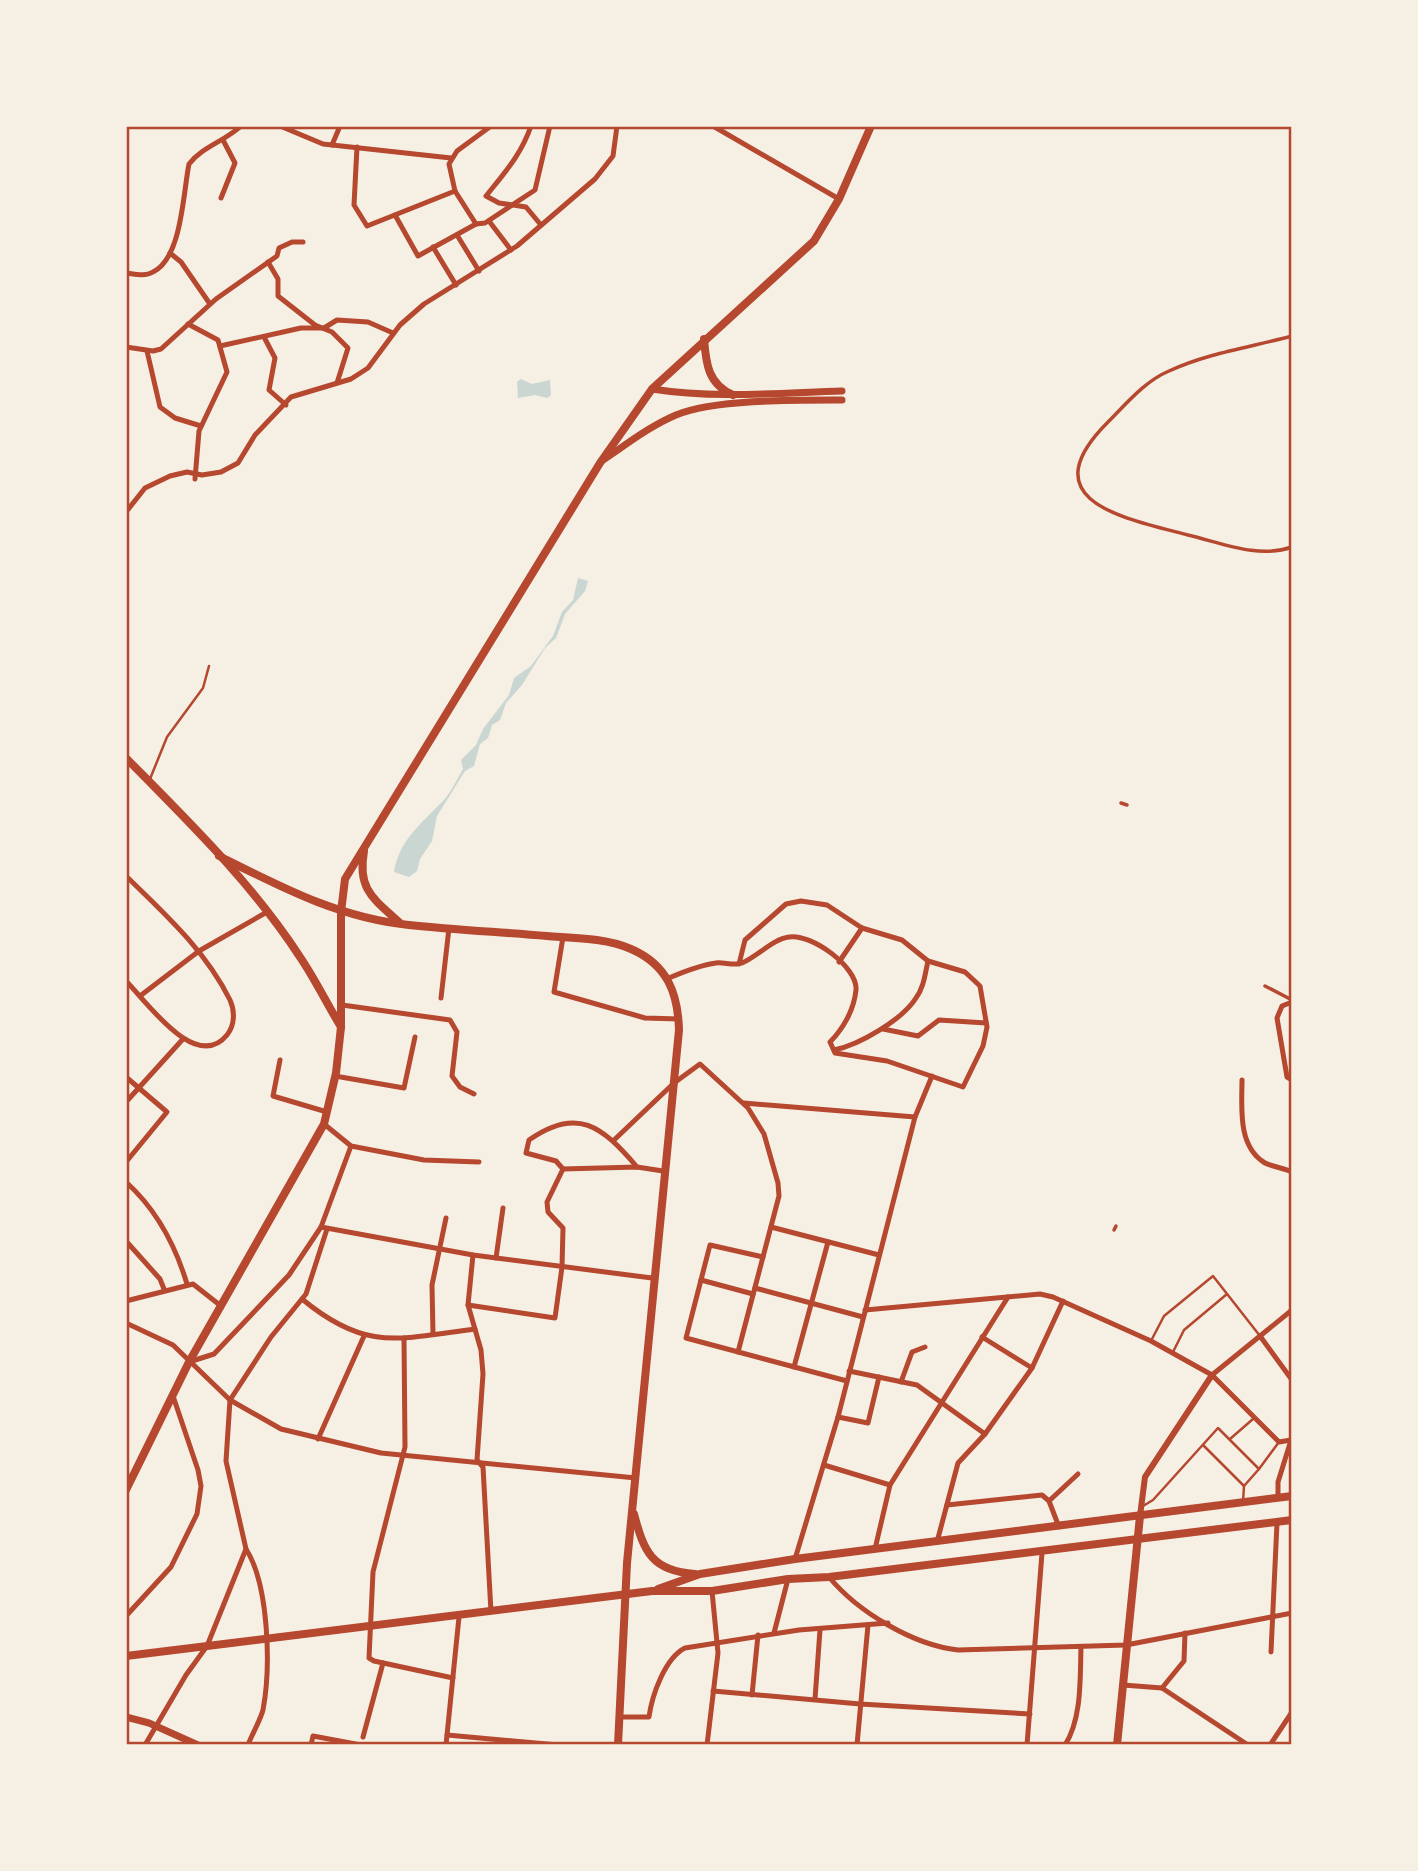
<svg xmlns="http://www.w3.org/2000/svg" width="1418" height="1871" font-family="'Alegreya Sans',sans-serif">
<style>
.water{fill:#c9d6d2}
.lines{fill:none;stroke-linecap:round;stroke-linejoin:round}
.service{stroke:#b5482f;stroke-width:2.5}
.pedestrian{stroke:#b5482f;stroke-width:3.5}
.minor{stroke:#b5482f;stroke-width:5}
.tertiary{stroke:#b5482f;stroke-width:6}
.secondary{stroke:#b5482f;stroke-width:7}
.primary{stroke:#b5482f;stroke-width:8}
.neatline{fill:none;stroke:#b5482f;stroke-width:2.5}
</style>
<rect width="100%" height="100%" fill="#f6efe4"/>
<g class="water">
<polygon points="521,379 532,384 550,380 551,395 547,398 535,395 518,398 517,382"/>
<path d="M578,578L588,581L585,591L565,614L556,638L545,648L522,685L506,703L500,720L492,725L488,738L480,744L474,766L465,771L437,816L432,841L420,859L417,871L409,877L394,872C399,840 422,823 443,801C450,794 457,779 463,769L461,760L476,745L483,729L509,695L514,678L531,666L553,636L562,612L573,600Z"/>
</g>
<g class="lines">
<g class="service">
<polyline points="150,779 167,737 203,688 209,666"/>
<polyline points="1152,1339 1164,1316 1213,1276 1260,1336"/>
<polyline points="1173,1352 1184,1330 1227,1294"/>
<polyline points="1230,1439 1253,1419"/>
<polyline points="1203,1445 1244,1486"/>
<polyline points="1259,1469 1279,1442"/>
<polyline points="1143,1506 1153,1500 1218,1428 1259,1469 1244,1486 1243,1502"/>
</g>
<g class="pedestrian">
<path d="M1292,336C1251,347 1208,353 1169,371C1145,381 1126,404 1108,422C1029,501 1123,518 1188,535C1222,543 1258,559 1292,547"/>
<polyline points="1121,803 1127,805"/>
<polyline points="1265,986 1292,1000"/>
<polyline points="1114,1230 1116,1226"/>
</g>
<g class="minor">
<polyline points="280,126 323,144 451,158"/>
<path d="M531,126C521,155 505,172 486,196L499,203L526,207L541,225"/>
<polyline points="713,126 839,199"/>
<polyline points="332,145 340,126"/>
<polyline points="357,147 354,205 367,226 455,191"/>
<polyline points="221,198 235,163 223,140"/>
<polyline points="395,215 418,256 476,224 485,223 535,190 550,126"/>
<polyline points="489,221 511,250"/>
<polyline points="476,224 455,191 449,164 457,151 491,126"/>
<polyline points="457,235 479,271"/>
<polyline points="433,247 456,285"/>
<polyline points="170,253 181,262 210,304"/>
<polyline points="268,262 278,279 278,296 315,325 332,332 348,348 337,383"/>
<path d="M126,273C135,274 145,277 153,272C182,258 183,193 189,164C202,147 225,141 241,126"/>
<polyline points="188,324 218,340 227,372 199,431 195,479"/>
<polyline points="264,337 275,358 269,390 286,405"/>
<polyline points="220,346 301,328 324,328 337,320 368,322 393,333"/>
<polyline points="126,347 153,351 161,349 216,299 277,256 279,248 292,242 303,242"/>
<polyline points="147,351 160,407 175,418 201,426"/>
<polyline points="126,512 145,488 170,476 187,472 202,475 221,472 238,463 255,435 291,397 351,379 368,368 400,325 424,304 517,246 595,179 613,156 617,126"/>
<path d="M126,876C165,914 205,950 230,1000C235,1011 235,1025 227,1035C196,1073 147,1002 126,981"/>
<polyline points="563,937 554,992 645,1018 679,1019"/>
<polyline points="839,962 862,928"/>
<path d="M669,978C683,972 700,965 716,963C724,962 734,966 742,963C758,956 773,939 789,937C811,933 858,967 856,990C854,1010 843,1029 830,1042L835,1053L887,1061L963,1087L983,1046L987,1027L980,986L965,972L928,961L902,940L862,928L827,905L801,901L786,904L745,940L739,964"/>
<polyline points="140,996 199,951 267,912"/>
<polyline points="441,998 449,928"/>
<polyline points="1292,1002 1282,1006 1277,1018 1287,1077 1292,1080"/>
<polyline points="342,1005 450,1020 457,1032 452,1076 460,1087 474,1094"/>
<polyline points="883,1029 918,1036 939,1020 986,1023"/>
<path d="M834,1050C859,1045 902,1020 916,998C924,987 925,974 928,961"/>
<polyline points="280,1060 273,1096 327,1112"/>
<polyline points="335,1076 404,1088 415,1037"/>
<polyline points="126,1077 167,1112 126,1162"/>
<path d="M1242,1080C1242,1107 1237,1146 1265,1163C1273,1167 1284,1168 1292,1172"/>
<polyline points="126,1102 183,1039"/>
<polyline points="744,1103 915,1117"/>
<polyline points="324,1124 351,1146 424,1160 479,1162"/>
<polyline points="613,1141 674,1083 700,1064 748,1108 764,1134 778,1183 779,1196 738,1352"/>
<path d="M563,1169L556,1161L526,1153L529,1140C577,1106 602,1126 637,1167"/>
<polyline points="563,1169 637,1167 663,1171"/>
<path d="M126,1182C157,1210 175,1244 187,1284"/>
<polyline points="321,1227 351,1146"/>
<polyline points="771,1227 879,1255"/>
<polyline points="126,1241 160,1279 164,1289"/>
<polyline points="473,1255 468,1305 481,1350 483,1374 477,1460 483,1467 491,1612"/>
<polyline points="763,1257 710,1245 686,1338 847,1381"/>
<polyline points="496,1258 503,1208"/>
<polyline points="701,1280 753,1294"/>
<polyline points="755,1288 863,1317"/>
<path d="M302,1299C366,1352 398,1339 475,1329"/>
<polyline points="126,1301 193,1284 221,1306"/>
<polyline points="468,1305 555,1318 562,1267 563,1228 548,1212 547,1202 563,1169"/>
<polyline points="865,1310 1040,1294 1053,1297 1151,1341 1212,1375 1279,1442 1291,1440"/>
<polyline points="126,1323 173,1345 230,1400 281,1429 381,1453 636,1478"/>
<polyline points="433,1334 432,1285 446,1218"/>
<polyline points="1260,1336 1292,1380"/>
<polyline points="982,1337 1032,1368"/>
<polyline points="404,1338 405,1447 373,1572 369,1658 374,1661 453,1678"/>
<polyline points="189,1362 214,1354 289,1275 321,1227 473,1255 652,1278"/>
<polyline points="794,1367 828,1242"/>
<polyline points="849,1371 917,1385 985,1434"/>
<polyline points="1212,1375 1292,1310"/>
<polyline points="901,1382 912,1352 925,1347"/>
<polyline points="838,1417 868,1423 879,1377"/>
<polyline points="318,1439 364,1336"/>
<polyline points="824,1465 890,1485"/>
<polyline points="1278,1498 1278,1482 1292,1437"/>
<polyline points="1049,1501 1078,1474"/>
<polyline points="947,1505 1042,1495 1049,1501 1059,1527"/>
<polyline points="937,1542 958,1463 985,1434 1032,1368 1063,1301"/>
<path d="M246,1549C269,1585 271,1667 263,1710C260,1721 252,1734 248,1745"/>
<polyline points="875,1549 890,1485 1008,1297"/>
<polyline points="795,1559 838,1417 915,1117 932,1076"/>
<path d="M829,1577C858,1612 913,1645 958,1650L1126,1645L1292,1613"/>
<polyline points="126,1616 171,1567 197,1514 201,1486 198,1470 173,1396"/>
<polyline points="774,1633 788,1579"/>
<polyline points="1271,1652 1277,1523"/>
<polyline points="1292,1677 1292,1680"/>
<polyline points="1123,1685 1162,1688 1248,1745"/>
<polyline points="1162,1688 1184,1661 1185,1633"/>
<polyline points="713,1691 860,1704 1030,1714"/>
<polyline points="752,1695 758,1635"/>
<polyline points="815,1699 820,1630"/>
<path d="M620,1717H649C652,1695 665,1658 685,1648L799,1630L888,1623"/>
<polyline points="447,1735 558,1745"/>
<polyline points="363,1737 383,1663"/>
<polyline points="145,1745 186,1675 207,1646 246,1549 226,1461 230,1400 271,1337 306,1294 327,1229"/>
<polyline points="311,1745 313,1736 361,1745"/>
<polyline points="446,1745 459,1617"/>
<polyline points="707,1745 718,1653 712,1591"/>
<polyline points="857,1745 868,1625"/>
<polyline points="1027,1745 1042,1553"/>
<path d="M1065,1745C1082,1719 1080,1678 1081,1647"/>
<polyline points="1270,1745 1292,1712"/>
</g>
<polyline class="tertiary" points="1140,1516 1145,1477 1212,1375"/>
<g class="secondary">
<path d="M652,389C715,399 778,393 842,391"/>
<path d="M603,460C627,444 650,426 676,415C715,399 799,400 842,400"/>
<polyline points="126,1717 149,1723 198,1745"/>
</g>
<g class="primary">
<path d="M704,339C706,364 708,384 733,395"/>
<path d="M126,758C187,820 252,883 300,957C315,979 327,1004 341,1027"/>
<path d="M364,851C357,890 374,899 400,923"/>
<path d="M219,856C281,887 339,918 409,925C455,930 501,932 547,936C574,938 606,938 631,949C668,965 678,994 679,1030L627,1563L618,1745"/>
<polyline points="126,1490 189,1362 324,1124 336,1073 341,1027 341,912 345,879 600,463 652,389 814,241 839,199 871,126"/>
<path d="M634,1514C644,1552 652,1571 695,1574"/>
<polyline points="658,1589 700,1574 795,1559 1292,1496"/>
<polyline points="126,1656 652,1591 712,1591 788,1579 829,1577 1292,1520"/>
<polyline points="1117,1745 1140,1516"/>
</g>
</g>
<rect width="1418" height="1871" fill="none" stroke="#f6efe4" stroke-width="256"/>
<rect x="128" y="128" width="1162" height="1615" class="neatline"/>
</svg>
